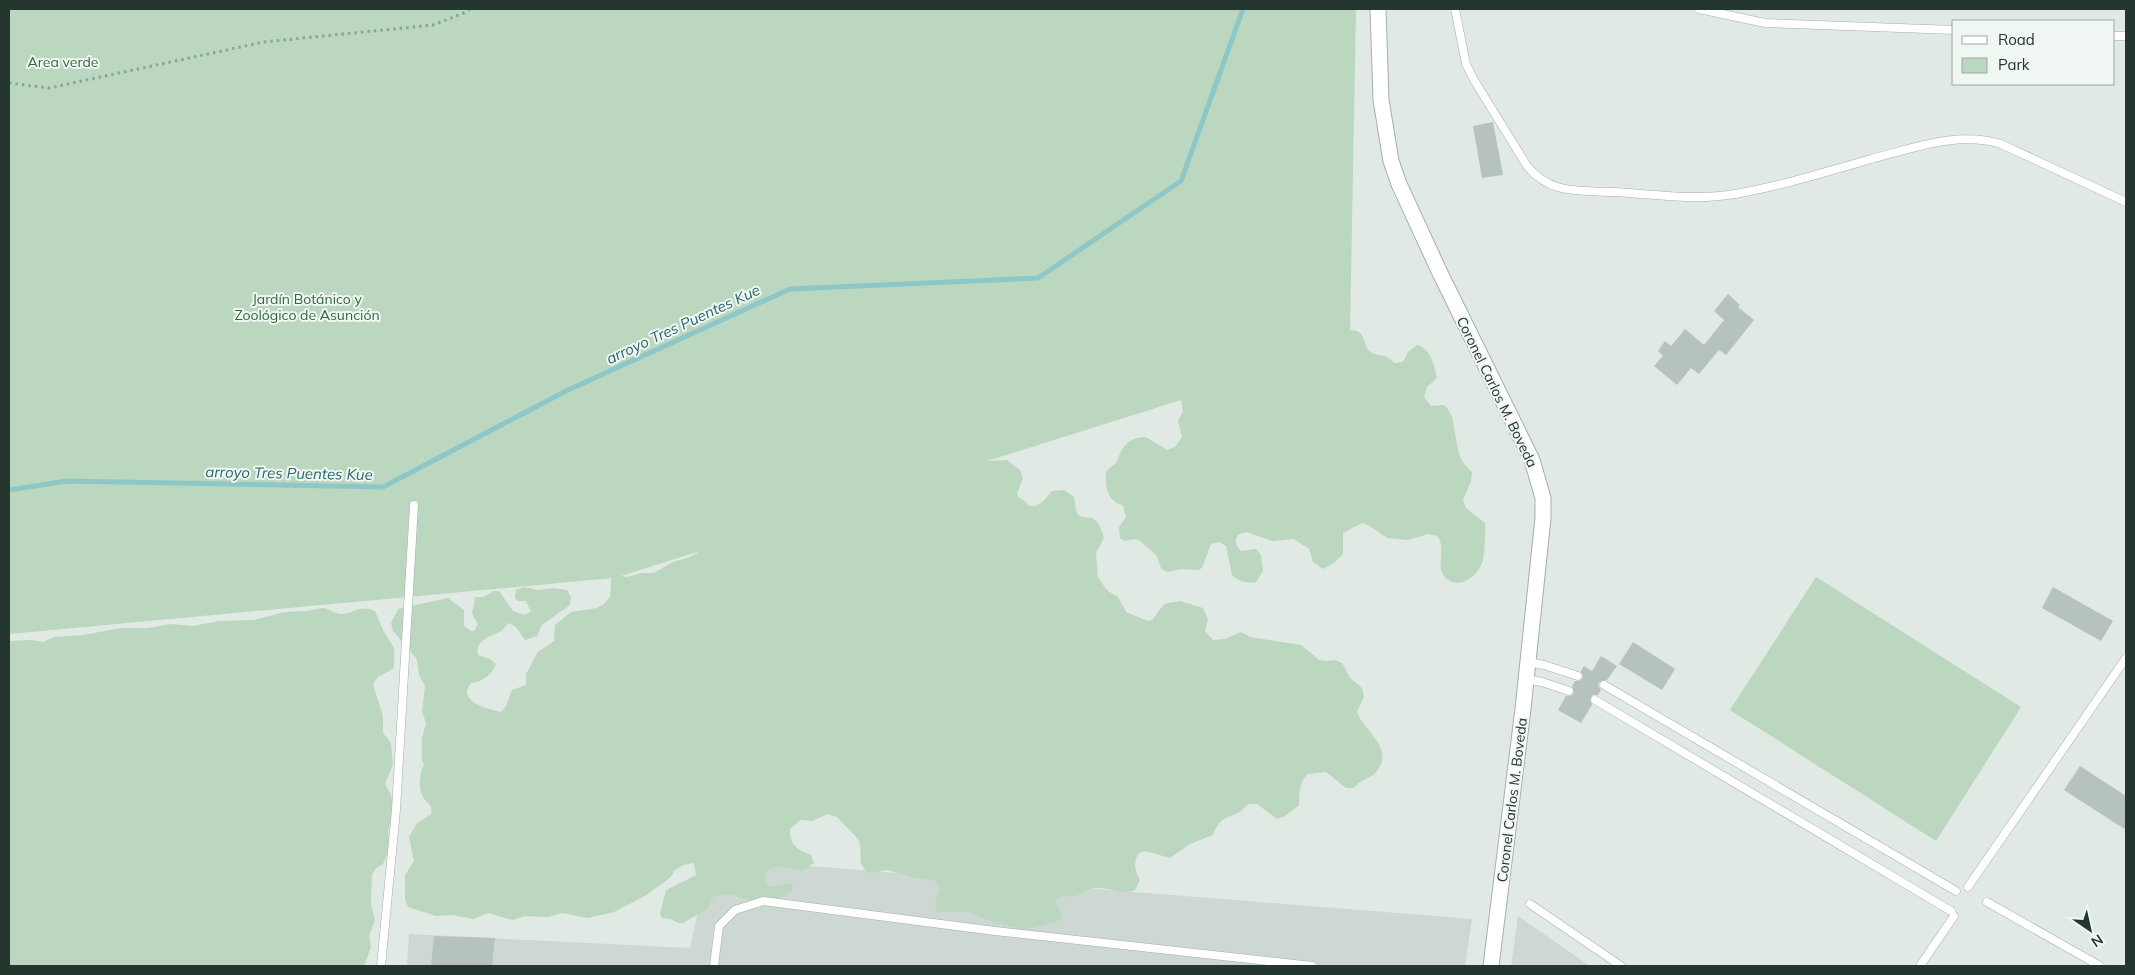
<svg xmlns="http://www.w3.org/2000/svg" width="2135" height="975" font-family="Mulish,sans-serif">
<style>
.built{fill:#ced8d2}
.green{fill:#bbd7bf;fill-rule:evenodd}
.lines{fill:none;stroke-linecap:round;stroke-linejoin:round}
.stream{stroke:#8ec7c7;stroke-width:5}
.building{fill:#b6c3bc}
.service-casing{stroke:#a4b0a9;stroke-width:9}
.tertiary-casing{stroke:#a4b0a9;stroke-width:17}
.path{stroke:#84a898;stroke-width:3;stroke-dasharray:2.5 4;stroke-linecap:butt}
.service{stroke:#fff;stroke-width:8}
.tertiary{stroke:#fff;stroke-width:15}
.labels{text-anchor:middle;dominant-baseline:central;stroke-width:4;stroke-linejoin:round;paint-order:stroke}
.park-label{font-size:14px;fill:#32683f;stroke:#f0f6f2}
.street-label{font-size:14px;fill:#23372e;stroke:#f0f6f2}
.water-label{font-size:15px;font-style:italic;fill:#25696b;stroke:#f0f6f2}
</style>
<rect width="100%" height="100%" fill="#e0e9e3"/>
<g class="built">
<polygon points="710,858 1472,919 1465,966 407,966 409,934 690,948"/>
<polygon points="1518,916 1590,966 1511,966"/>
</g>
<g class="green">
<path d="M9,9H1356L1350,330C1365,331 1363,340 1367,348C1372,356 1378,354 1385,356C1388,357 1392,361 1395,363L1403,362L1408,352L1417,345C1432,349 1434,366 1437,378L1427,387L1424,397L1431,406L1444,405C1461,418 1449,455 1472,472L1471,481L1463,500L1466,508L1485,523C1486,526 1484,558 1483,561C1478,575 1461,590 1447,579C1433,568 1448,548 1437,536L1428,534L1408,540L1387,538L1370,526L1362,523L1343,533V554L1334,563L1323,569L1313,562L1309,549L1294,539L1272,541L1247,532L1239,534C1234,540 1235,545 1241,551L1256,549L1261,555L1263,571L1256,582C1248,584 1238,581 1232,575L1226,546L1219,542L1211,544L1202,568L1198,570L1181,569L1168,572L1165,571L1161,568L1157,556L1140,541L1136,539L1124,541L1120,538L1119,527L1126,517L1123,505C1107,502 1105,486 1106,473C1108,468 1115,465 1117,461C1123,446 1127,438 1146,437L1167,450L1175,447L1182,437L1178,421L1183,411L1181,400L987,461L1007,460L1020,470L1023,478L1017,493L1018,497L1025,501L1029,506C1041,508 1045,498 1052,491L1064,490L1074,497C1075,502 1075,509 1077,513C1083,524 1096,506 1104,538L1096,553L1098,578L1108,591L1118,597L1126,612L1148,621L1152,620L1164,604L1168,603L1180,601L1203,608L1208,619L1205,631L1213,640L1225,639L1241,632L1250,637L1301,645L1319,660L1327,661L1335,660L1342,663L1350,678L1362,688L1364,696L1357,712C1364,732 1396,748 1376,772C1370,779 1360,779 1354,788H1346L1326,772L1308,774C1298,783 1300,793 1299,805L1285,816L1277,819L1257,804H1248C1235,821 1222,810 1213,835L1190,844L1170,858L1145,851L1138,854C1133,865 1135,870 1140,880L1135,890C1122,895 1108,887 1095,888C1079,890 1082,899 1061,896L1055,901L1063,917L1061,920L1025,930L993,922L968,912H938C932,904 937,897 940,889L934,880L914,878L887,870L871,873L866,871L861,864L860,843L858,839L837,817L828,814L812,821L800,820L790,829C789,845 798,850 811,855L814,863L803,871C789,869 776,862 764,873L766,883L770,887L787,883L793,885C794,903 743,904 733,894L714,896L707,909L683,923H678L671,919L662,918L660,914L666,890L696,875L694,863L683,865L674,871L671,877L645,896L614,912L588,918L562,913L548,917L525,916L513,920L488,913L473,919L452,915L436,916L408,907L405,899V875L414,861L409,837L417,823L431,814C433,804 427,804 423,797C418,789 420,777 422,768L424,766L422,759V738L426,723L422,711L425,686L419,675L417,659L393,631L391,623L398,609L448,598L464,610V626L471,631H474L478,624L472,614L475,597H483L494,591H499L513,611L524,615L531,612L526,601H518L515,598L516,590L524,587L539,590L552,588L567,590L571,597L570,605L542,625L537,636L525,640L516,627L509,623C505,626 503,630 499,632C489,637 475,640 478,655L490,659L496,664C491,676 483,681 471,683C456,701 488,709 501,712L506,706L512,690L526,685V674L538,652L554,641L555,625L571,612L597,608L604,604L610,597L611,580L613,578L9,634ZM700,551L690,557L673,562L654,573H642L627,577L621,576Z"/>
<polygon points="1816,577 2021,707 1936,841 1730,710"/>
<path d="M323,608C330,609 337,615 343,614C357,612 360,605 375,611L383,630L394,648V668L378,677L373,684L383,716V733L391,743L393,765L385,784L391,795L394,811L388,831L390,848L383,864L376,868L372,875L371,904L375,920L369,936L371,947L364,966H9V641L31,640L43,642L54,637L83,635L122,628H148L172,624L193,626L219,621L254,620L285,612L307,611Z"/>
</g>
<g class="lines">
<polyline class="stream" points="9,490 67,481 383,487 566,391 790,289 1038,278 1181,181 1243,9"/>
</g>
<g class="building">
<polygon points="1493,122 1503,175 1482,178 1473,126"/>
<polygon points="1728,294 1740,305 1738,307 1754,320 1726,355 1719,350 1699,374 1691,368 1677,385 1654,366 1663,356 1658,351 1665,341 1671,346 1685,329 1704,345 1724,320 1714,311"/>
<polygon points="2053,587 2113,621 2101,641 2042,608"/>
<polygon points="1633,642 1675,669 1662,690 1619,664"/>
<polygon points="1601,656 1617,666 1607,680 1599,682 1598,685 1601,690 1598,695 1593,695 1590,698 1592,705 1581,723 1558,710 1566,696 1571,696 1574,693 1572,686 1575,681 1580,681 1583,678 1581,671 1584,666 1592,671"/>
<polygon points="2080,766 2126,796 2126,830 2064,790"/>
<polygon points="434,936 495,938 492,966 431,966"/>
</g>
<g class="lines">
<g class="service-casing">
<g id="service">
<path d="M1455,9L1466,64L1474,80L1527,166C1551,195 1579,190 1613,192C1653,194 1695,201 1735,194C1781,186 1826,172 1871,159C1914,148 1957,131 2001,144L2126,202"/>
<polyline points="1699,9 1765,23 1954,30"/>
<polyline points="2114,36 2126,36"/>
<polyline points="1528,662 1544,665 1578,676"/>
<polyline points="1526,679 1542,682 1569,691"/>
<polyline points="1604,685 1956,891"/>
<polyline points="1595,700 1951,911"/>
<polyline points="1968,887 2126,658"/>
<polyline points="1987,902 2100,966"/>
<polyline points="1530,904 1621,966"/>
<polyline points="381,966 396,810 414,505"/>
<polyline points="714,966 719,926 735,910 763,901 995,931 1312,966"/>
<polyline points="1920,966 1954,916"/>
</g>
</g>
<g class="tertiary-casing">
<polyline id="tertiary" points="1378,9 1381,100 1391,161 1399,184 1440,273 1532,460 1543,498 1543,518 1523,709 1491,966"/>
</g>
<polyline class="path" points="9,83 49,88 264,42 433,25 464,13 470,9"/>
<use href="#service" class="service"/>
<use href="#tertiary" class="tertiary"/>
</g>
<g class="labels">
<g class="park-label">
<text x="63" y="62">Area verde</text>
<text x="307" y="299">Jardín Botánico y<tspan x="307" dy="16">Zoológico de Asunción</tspan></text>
</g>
<g class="street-label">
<text transform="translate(1497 392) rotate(64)">Coronel Carlos M. Boveda</text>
<text transform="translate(1512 800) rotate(-83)">Coronel Carlos M. Boveda</text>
</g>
<g class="water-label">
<text transform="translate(683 324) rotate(-25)">arroyo Tres Puentes Kue</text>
<text transform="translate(289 473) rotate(1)">arroyo Tres Puentes Kue</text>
</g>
</g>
<rect width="2135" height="975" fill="none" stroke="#23372e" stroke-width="20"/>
<rect x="1952" y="20" width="162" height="65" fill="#f0f6f2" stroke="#9eaaa4"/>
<rect x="1962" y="36" width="25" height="8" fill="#ffffff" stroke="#9eaaa4"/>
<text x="1998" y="45" font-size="15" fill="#23372e">Road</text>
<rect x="1962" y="58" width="25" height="15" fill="#bbd7bf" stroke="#9eaaa4"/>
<text x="1998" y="70" font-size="15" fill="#23372e">Park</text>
<g transform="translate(2090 930) rotate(146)" stroke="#f0f6f2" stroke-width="4" paint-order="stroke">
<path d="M0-4L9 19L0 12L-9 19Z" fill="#23372e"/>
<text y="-8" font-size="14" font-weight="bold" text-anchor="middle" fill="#23372e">N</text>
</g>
</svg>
